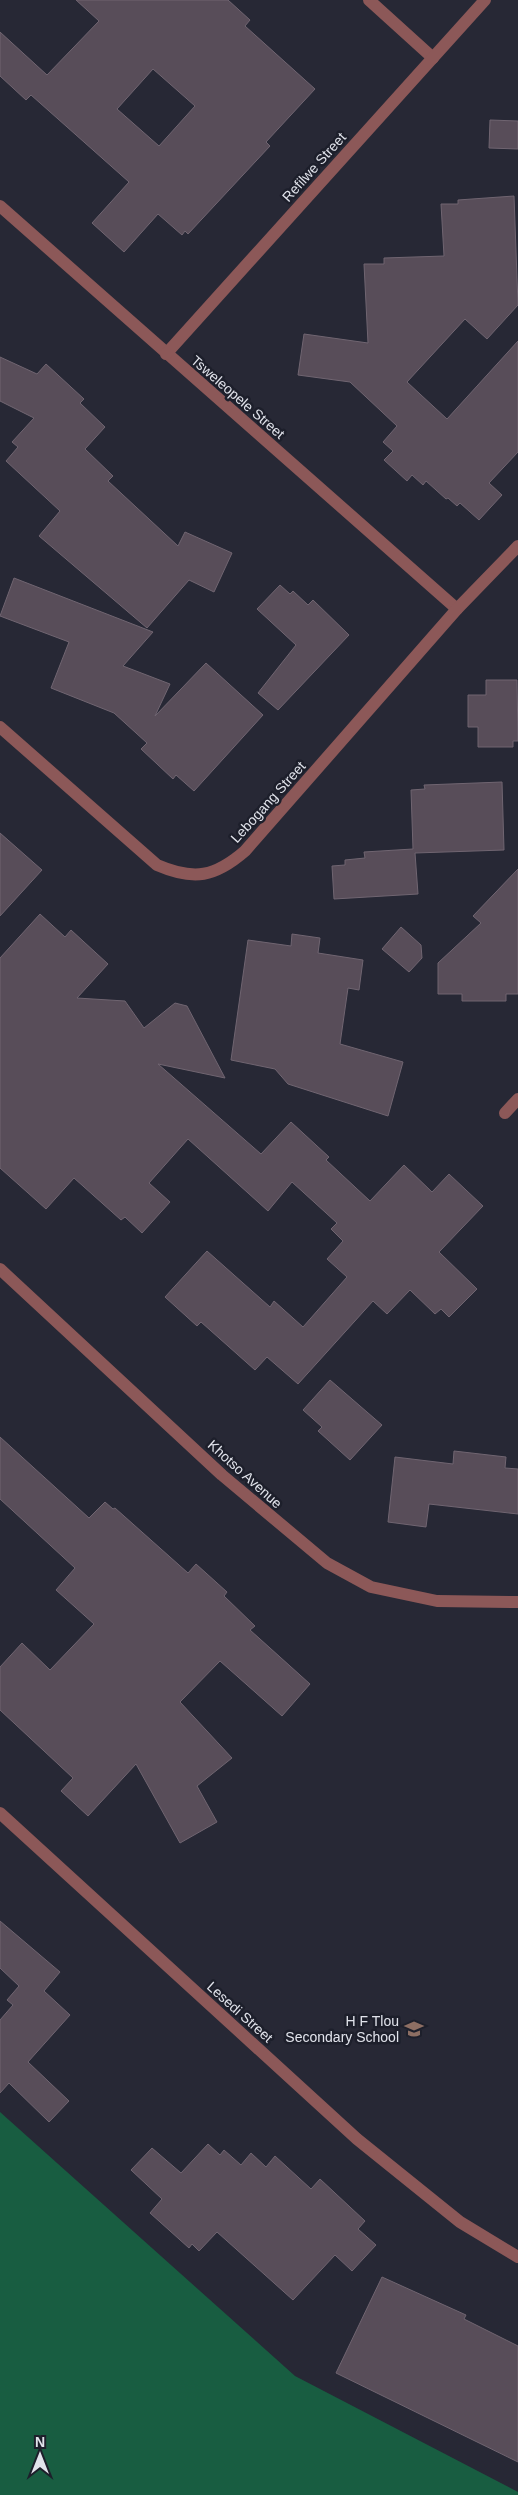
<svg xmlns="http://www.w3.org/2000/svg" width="518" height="2495" font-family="Arial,sans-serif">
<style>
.green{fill:#185d41}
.building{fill:#584d59;stroke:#706571;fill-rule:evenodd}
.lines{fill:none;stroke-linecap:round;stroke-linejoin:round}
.street{stroke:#8c5858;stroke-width:12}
.labels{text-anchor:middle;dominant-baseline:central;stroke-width:5;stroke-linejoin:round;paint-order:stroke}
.street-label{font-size:14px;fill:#e1e3eb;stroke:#1d1f2b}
.poi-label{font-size:14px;fill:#e1e3eb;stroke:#1d1f2b;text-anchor:end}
</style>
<rect width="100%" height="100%" fill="#272835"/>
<polygon class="green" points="0,2112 295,2376 518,2492 518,2495 0,2495"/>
<g class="building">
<path d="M76,0H228L250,20L245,26L315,89L266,142L270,146L188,234L185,231L182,235L158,214L124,252L92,223L129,182L31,95L26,100L0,76V32L47,75L99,21ZM153,69L195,106L159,146L117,109Z"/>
<polygon points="490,120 518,121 518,149 489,148"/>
<polygon points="514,196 518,305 487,339 465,319 407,382 447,419 518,341 518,452 489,483 502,495 479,520 460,503 457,506 448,498 446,499 426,481 423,485 412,475 407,481 384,460 393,451 383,442 397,426 350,382 298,375 304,334 368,343 364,264 384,264 384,258 444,256 441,204 458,204 458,200"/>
<polygon points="0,357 37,374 46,364 84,399 80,403 105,427 85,449 113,476 108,481 178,546 185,532 232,553 214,592 189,580 147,628 39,536 60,511 6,461 18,447 12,442 34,418 0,401"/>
<polygon points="14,578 153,632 123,666 170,684 155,716 206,663 263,715 194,791 176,775 173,779 141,749 147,743 114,713 51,688 69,642 0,616"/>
<polygon points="280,585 290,594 293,591 308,605 313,600 349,635 278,710 258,693 296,645 257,609"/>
<polygon points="486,680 517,680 518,741 513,741 513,747 478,747 478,727 468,727 468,695 486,695"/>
<polygon points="502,782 504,850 415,853 418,894 334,899 332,866 345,865 345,860 365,858 364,852 413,849 411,790 425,789 424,785"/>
<polygon points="0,833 42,870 0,916"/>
<polygon points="518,869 518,994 506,994 506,1001 462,1001 462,994 438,994 438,963 481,923 473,916"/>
<polygon points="40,914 65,937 71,930 108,964 77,998 125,1001 144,1028 175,1003 187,1006 225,1078 158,1064 261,1154 291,1122 329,1157 326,1160 370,1201 404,1165 432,1192 449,1174 483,1206 439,1252 477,1289 449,1317 441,1309 435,1314 410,1290 387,1314 373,1301 298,1384 267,1357 255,1370 201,1322 197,1326 165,1297 207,1251 270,1307 274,1301 303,1327 347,1277 327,1259 343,1241 331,1229 337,1223 292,1182 268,1211 188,1139 149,1183 170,1202 142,1233 125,1217 121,1220 74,1178 46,1209 0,1168 0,958"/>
<polygon points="401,927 421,945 422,958 409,972 382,949"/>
<polygon points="292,934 320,938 318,953 363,960 359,990 348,988 340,1044 403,1062 388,1116 288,1084 275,1069 231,1060 248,940 291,946"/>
<polygon points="330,1380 382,1425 350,1460 318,1431 322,1427 303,1410"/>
<polygon points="0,1437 89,1518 105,1502 113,1509 115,1508 188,1573 196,1564 227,1592 224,1596 255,1626 250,1630 310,1684 282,1716 220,1661 180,1702 232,1758 197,1786 217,1822 180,1843 136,1764 88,1816 61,1791 73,1778 0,1710 0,1667 22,1643 50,1670 94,1624 56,1590 75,1568 0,1499"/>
<polygon points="454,1451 506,1457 505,1468 518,1469 518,1514 429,1504 426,1527 388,1522 395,1457 453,1464"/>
<polygon points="0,1921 60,1972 44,1991 70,2015 28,2062 69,2101 49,2122 9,2083 0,2093 0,2020 13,2005 7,2000 19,1986 0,1968"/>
<polygon points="208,2144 220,2155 224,2150 241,2165 251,2153 266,2167 275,2156 311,2189 320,2179 365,2221 358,2229 376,2245 352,2271 335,2255 293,2300 217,2232 199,2251 192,2244 189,2248 150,2213 162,2199 131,2170 152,2148 181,2173"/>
<polygon points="382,2277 466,2315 464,2319 518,2346 518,2462 336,2373"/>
</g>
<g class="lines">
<g class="street">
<polyline points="369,0 433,58"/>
<polyline points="0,206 457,609"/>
<polyline points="166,354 485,0"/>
<path d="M0,727L157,865C194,881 215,877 245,851L457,609L518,546"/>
<polyline points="505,1113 518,1099"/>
<polyline points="0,1269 222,1475 327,1563 371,1587 437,1601 518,1602"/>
<polyline points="0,1813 357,2139 460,2222 518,2257"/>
</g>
</g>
<defs>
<g id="school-bare" transform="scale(1.5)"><path d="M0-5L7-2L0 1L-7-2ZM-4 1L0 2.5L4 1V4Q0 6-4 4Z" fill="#8d6e63" stroke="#1d1f2b" stroke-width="2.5" paint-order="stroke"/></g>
</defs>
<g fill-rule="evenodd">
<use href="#school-bare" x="414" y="2029"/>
</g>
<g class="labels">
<g class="street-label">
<text transform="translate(314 167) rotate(-48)">Refilwe Street</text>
<text transform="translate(238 397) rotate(41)">Tsweleopele Street</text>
<text transform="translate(268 802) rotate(-48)">Lebogang Street</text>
<text transform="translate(245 1474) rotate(42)">Khotso Avenue</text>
<text transform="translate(240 2012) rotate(42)">Lesedi Street</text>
</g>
<g class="poi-label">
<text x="399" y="2021">H F Tlou<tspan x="399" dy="16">Secondary School</tspan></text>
</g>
</g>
<g transform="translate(40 2455)" stroke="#1d1f2b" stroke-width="4" paint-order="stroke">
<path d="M0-4L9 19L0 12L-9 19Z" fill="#e1e3eb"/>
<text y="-8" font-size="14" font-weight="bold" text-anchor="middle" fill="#e1e3eb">N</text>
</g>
</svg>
